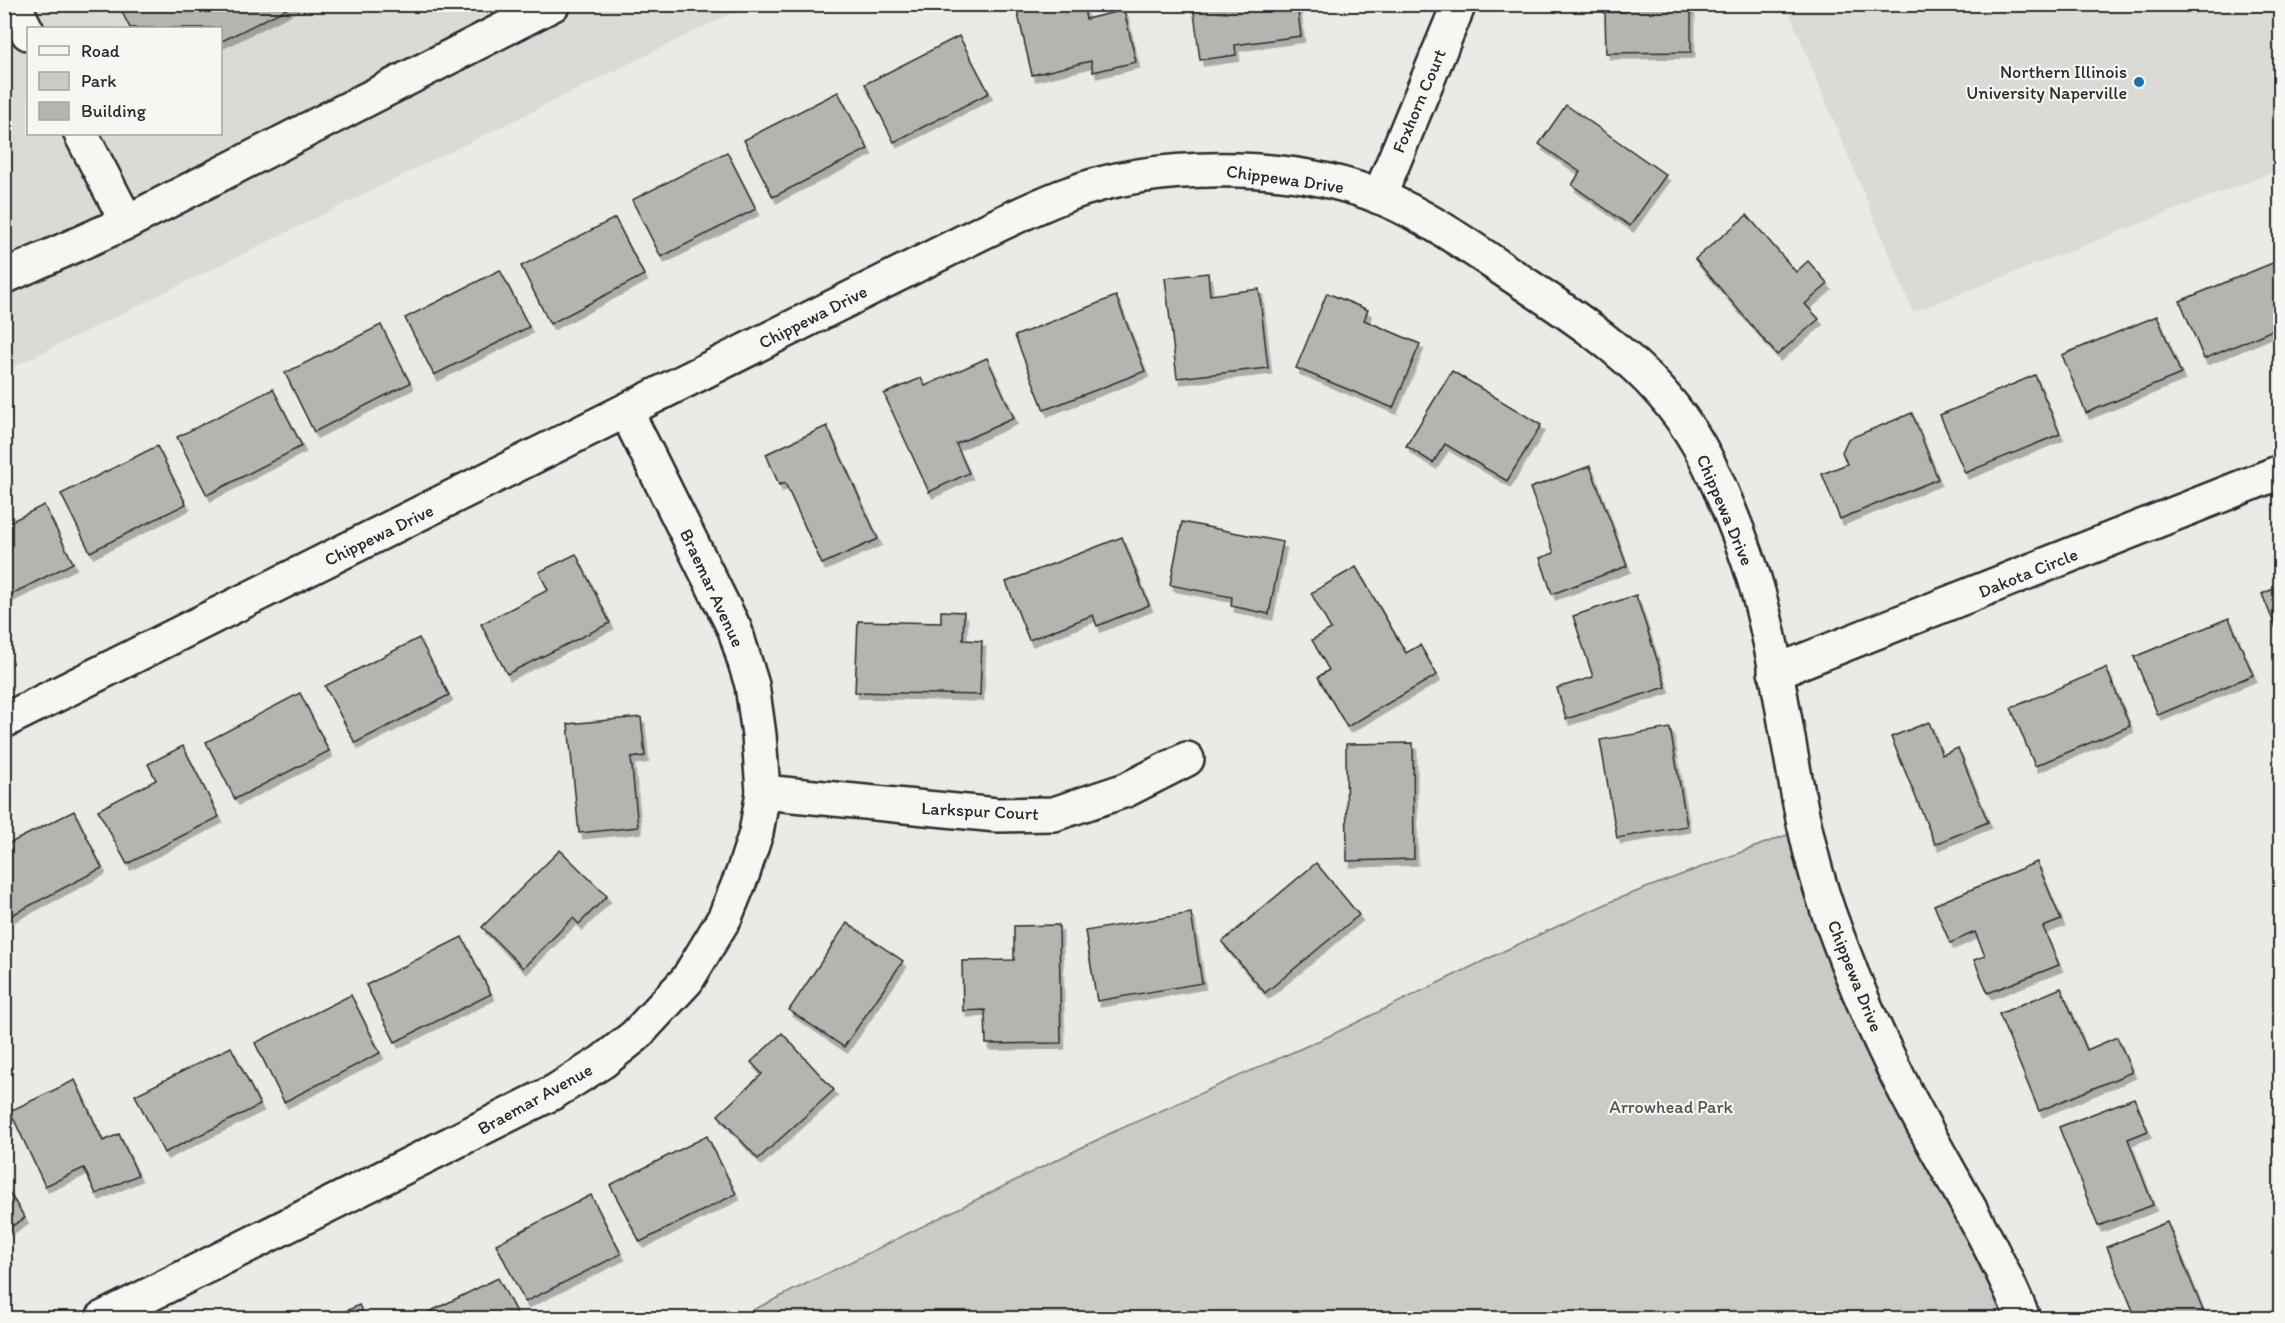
<svg xmlns="http://www.w3.org/2000/svg" width="2285" height="1323" font-family="Itim,sans-serif">
<style>
.built{fill:#dadad6;fill-rule:evenodd}
.green{fill:#cacac7;stroke:#7a7a79;stroke-width:1.5}
.building{fill:#b4b4b1;stroke:#2b2b2b;stroke-width:1.5;filter:url(#shadow)}
.lines{fill:none;stroke-linecap:round;stroke-linejoin:round}
.minor-casing{stroke:#2b2b2b;stroke-width:38}
.minor{stroke:#f6f6f2;stroke-width:33}
.poi-dot{fill:#1f6fb2;stroke:#f6f6f2;stroke-width:2}
.labels{text-anchor:middle;dominant-baseline:central;stroke-width:4.5;stroke-linejoin:round;paint-order:stroke}
.poi-label{font-size:18px;fill:#2b2b2b;stroke:#f6f6f2;text-anchor:end}
.street-label{font-size:18px;fill:#2b2b2b;stroke:#f6f6f2}
.park-label{font-size:18px;fill:#535352;stroke:#f6f6f2}
</style>
<defs>
<filter id="shadow"><feDropShadow dx="3.5" dy="6" stdDeviation="0" flood-color="#0004"/></filter>
</defs>
<rect width="100%" height="100%" fill="#eaeae6"/>
<filter id="ink" filterUnits="userSpaceOnUse"><feTurbulence type="fractalNoise" baseFrequency=".0167" numOctaves="2"/><feDisplacementMap in="SourceGraphic" scale="12" xChannelSelector="R" yChannelSelector="G"/><feConvolveMatrix kernelMatrix="1 2 1 2 8 2 1 2 1" color-interpolation-filters="sRGB"/></filter>
<g filter="url(#ink)">
<g class="built">
<path d="M5,5H748L5,371ZM28,28H220V134H28Z"/>
<polygon points="1786,5 2280,5 2280,169 1913,312"/>
</g>
<polygon class="green" points="1800,830 2018,1318 737,1318 1111,1133 1329,1036 1508,949 1617,899"/>
<g class="building">
<polygon points="118,4 296,4 220,42 220,28 130,28"/>
<polygon points="1038,4 1083,4 1086,19 1124,10 1136,62 1093,72 1091,61 1032,75 1017,10"/>
<polygon points="1193,4 1297,4 1301,36 1235,45 1236,55 1200,60"/>
<polygon points="1625,4 1691,4 1691,52 1606,53 1605,12 1625,12"/>
<polygon points="959,36 989,93 894,142 865,84"/>
<polygon points="838,92 868,149 773,197 744,140"/>
<polygon points="1566,105 1666,175 1630,226 1572,185 1580,172 1539,144"/>
<polygon points="727,152 756,209 661,257 632,200"/>
<polygon points="1747,215 1796,272 1808,261 1828,284 1805,304 1819,319 1777,355 1695,259"/>
<polygon points="615,218 644,275 550,324 521,266"/>
<polygon points="2275,262 2280,275 2280,327 2204,359 2180,301"/>
<polygon points="500,270 529,327 434,375 405,318"/>
<polygon points="1208,273 1210,295 1259,289 1268,368 1177,378 1165,278"/>
<polygon points="1327,293 1368,310 1364,320 1420,344 1393,408 1296,368"/>
<polygon points="1116,296 1145,371 1044,410 1015,336"/>
<polygon points="2157,316 2181,374 2086,413 2062,355"/>
<polygon points="381,325 410,383 314,432 285,373"/>
<polygon points="987,358 1014,418 956,444 969,473 929,492 884,394 921,378 925,386"/>
<polygon points="1452,371 1541,425 1507,481 1445,444 1433,463 1406,446"/>
<polygon points="2035,375 2060,434 1965,473 1940,415"/>
<polygon points="273,389 302,446 207,495 177,437"/>
<polygon points="1912,413 1938,479 1840,519 1822,474 1847,464 1842,452 1848,439"/>
<polygon points="827,426 878,539 822,564 785,483 779,485 766,454"/>
<polygon points="157,446 186,504 90,552 61,494"/>
<polygon points="1590,466 1627,566 1552,594 1540,558 1554,553 1530,488"/>
<polygon points="44,505 73,563 4,598 4,525"/>
<polygon points="1182,522 1283,542 1269,614 1231,606 1232,597 1170,585"/>
<polygon points="1122,537 1149,605 1097,626 1093,615 1029,640 1006,582"/>
<polygon points="576,554 610,623 507,674 481,624 548,590 539,572"/>
<polygon points="1356,567 1406,653 1420,645 1437,675 1347,727 1318,677 1329,670 1312,640 1331,629 1311,593"/>
<polygon points="2280,586 2280,638 2262,594"/>
<polygon points="1636,595 1666,687 1566,719 1557,688 1593,677 1573,616"/>
<polygon points="941,611 964,612 963,640 982,641 980,695 855,692 858,621 941,623"/>
<polygon points="2229,618 2253,675 2158,715 2134,657"/>
<polygon points="419,638 449,695 355,743 325,686"/>
<polygon points="2106,668 2130,726 2035,766 2011,708"/>
<polygon points="300,693 329,751 235,799 206,742"/>
<polygon points="641,717 645,756 631,758 638,827 579,833 568,724"/>
<polygon points="1929,722 1942,755 1958,748 1988,822 1935,844 1891,737"/>
<polygon points="1670,728 1687,826 1617,838 1600,740"/>
<polygon points="1413,743 1414,859 1347,861 1346,744"/>
<polygon points="183,746 219,817 127,864 98,810 156,780 148,764"/>
<polygon points="74,811 102,868 8,917 4,909 4,846"/>
<polygon points="560,850 607,896 579,924 573,918 523,968 482,927"/>
<polygon points="2037,862 2061,920 2043,927 2059,965 1988,993 1974,960 1985,956 1975,932 1950,943 1934,905"/>
<polygon points="1316,863 1359,915 1265,993 1222,942"/>
<polygon points="1191,913 1202,983 1097,1001 1085,931"/>
<polygon points="847,923 903,961 844,1047 789,1010"/>
<polygon points="1059,925 1061,1043 986,1044 985,1010 963,1011 962,961 1014,960 1014,926"/>
<polygon points="462,937 491,994 395,1042 366,985"/>
<polygon points="2061,988 2087,1050 2117,1037 2132,1072 2039,1111 1999,1014"/>
<polygon points="351,995 380,1053 284,1102 255,1043"/>
<polygon points="782,1033 834,1090 758,1159 718,1115 762,1074 751,1062"/>
<polygon points="231,1047 260,1105 164,1153 135,1095"/>
<polygon points="75,1080 103,1141 119,1134 138,1175 96,1194 84,1168 45,1186 10,1111"/>
<polygon points="2134,1098 2148,1131 2128,1139 2153,1205 2098,1226 2059,1127"/>
<polygon points="707,1136 736,1194 640,1242 610,1185"/>
<polygon points="4,1184 25,1218 4,1231"/>
<polygon points="591,1195 621,1254 525,1302 496,1244"/>
<polygon points="2167,1222 2206,1318 2136,1318 2107,1247"/>
<polygon points="498,1278 519,1318 417,1318"/>
<polygon points="359,1305 366,1318 331,1318"/>
</g>
<g class="lines">
<g class="minor-casing">
<g id="minor">
<polyline points="16,9 28,33"/>
<polyline points="81,134 127,222"/>
<polyline points="1379,197 1459,4"/>
<polyline points="4,277 127,222 553,4"/>
<polyline points="1775,672 2280,472"/>
<path d="M4,721L977,235C1007,221 1036,206 1066,195C1155,161 1291,161 1380,197C1434,219 1482,256 1531,288C1609,340 1675,387 1714,475C1731,513 1747,552 1758,592C1787,697 1792,807 1828,911C1849,970 1873,1028 1901,1083C1941,1162 1990,1236 2023,1318"/>
<polyline points="763,792 997,815 1054,814 1126,790 1187,759"/>
<polyline points="103,1318 554,1092 602,1062 635,1036 687,980 725,917 743,873 756,833 763,792 759,735 752,685 735,630 626,411"/>
</g>
</g>
<use href="#minor" class="minor"/>
</g>
</g>
<circle class="poi-dot" cx="2139" cy="82" r="6"/>
<g class="labels">
<g class="poi-label">
<text x="2127" y="72">Northern Illinois<tspan x="2127" dy="21">University Naperville</tspan></text>
</g>
<g class="street-label">
<text transform="translate(1419 101) rotate(-67)">Foxhorn Court</text>
<text transform="translate(1285 179) rotate(8)">Chippewa Drive</text>
<text transform="translate(813 317) rotate(-27)">Chippewa Drive</text>
<text transform="translate(1725 510) rotate(67)">Chippewa Drive</text>
<text transform="translate(379 535) rotate(-26)">Chippewa Drive</text>
<text transform="translate(2028 573) rotate(-22)">Dakota Circle</text>
<text transform="translate(712 588) rotate(65)">Braemar Avenue</text>
<text transform="translate(980 811) rotate(3)">Larkspur Court</text>
<text transform="translate(1855 976) rotate(68)">Chippewa Drive</text>
<text transform="translate(535 1099) rotate(-29)">Braemar Avenue</text>
</g>
<g class="park-label">
<text x="1671" y="1107">Arrowhead Park</text>
</g>
</g>
<rect width="2285" height="1323" fill="none" stroke="#f6f6f2" stroke-width="24"/>
<rect x="12" y="12" width="2261" height="1299" fill="none" stroke="#2b2b2b" stroke-width="2" filter="url(#ink)"/>
<rect x="27" y="27" width="195" height="108" fill="#f6f6f2" stroke="#a5a5a2" stroke-width="1.5"/>
<rect x="39" y="46" width="30" height="9" fill="#f6f6f2" stroke="#a5a5a2" stroke-width="1.5"/>
<text x="81" y="57" font-size="18" fill="#2b2b2b">Road</text>
<rect x="39" y="72" width="30" height="18" fill="#cacac7" stroke="#a5a5a2" stroke-width="1.5"/>
<text x="81" y="87" font-size="18" fill="#2b2b2b">Park</text>
<rect x="39" y="102" width="30" height="18" fill="#b4b4b1" stroke="#a5a5a2" stroke-width="1.5"/>
<text x="81" y="117" font-size="18" fill="#2b2b2b">Building</text>
</svg>
